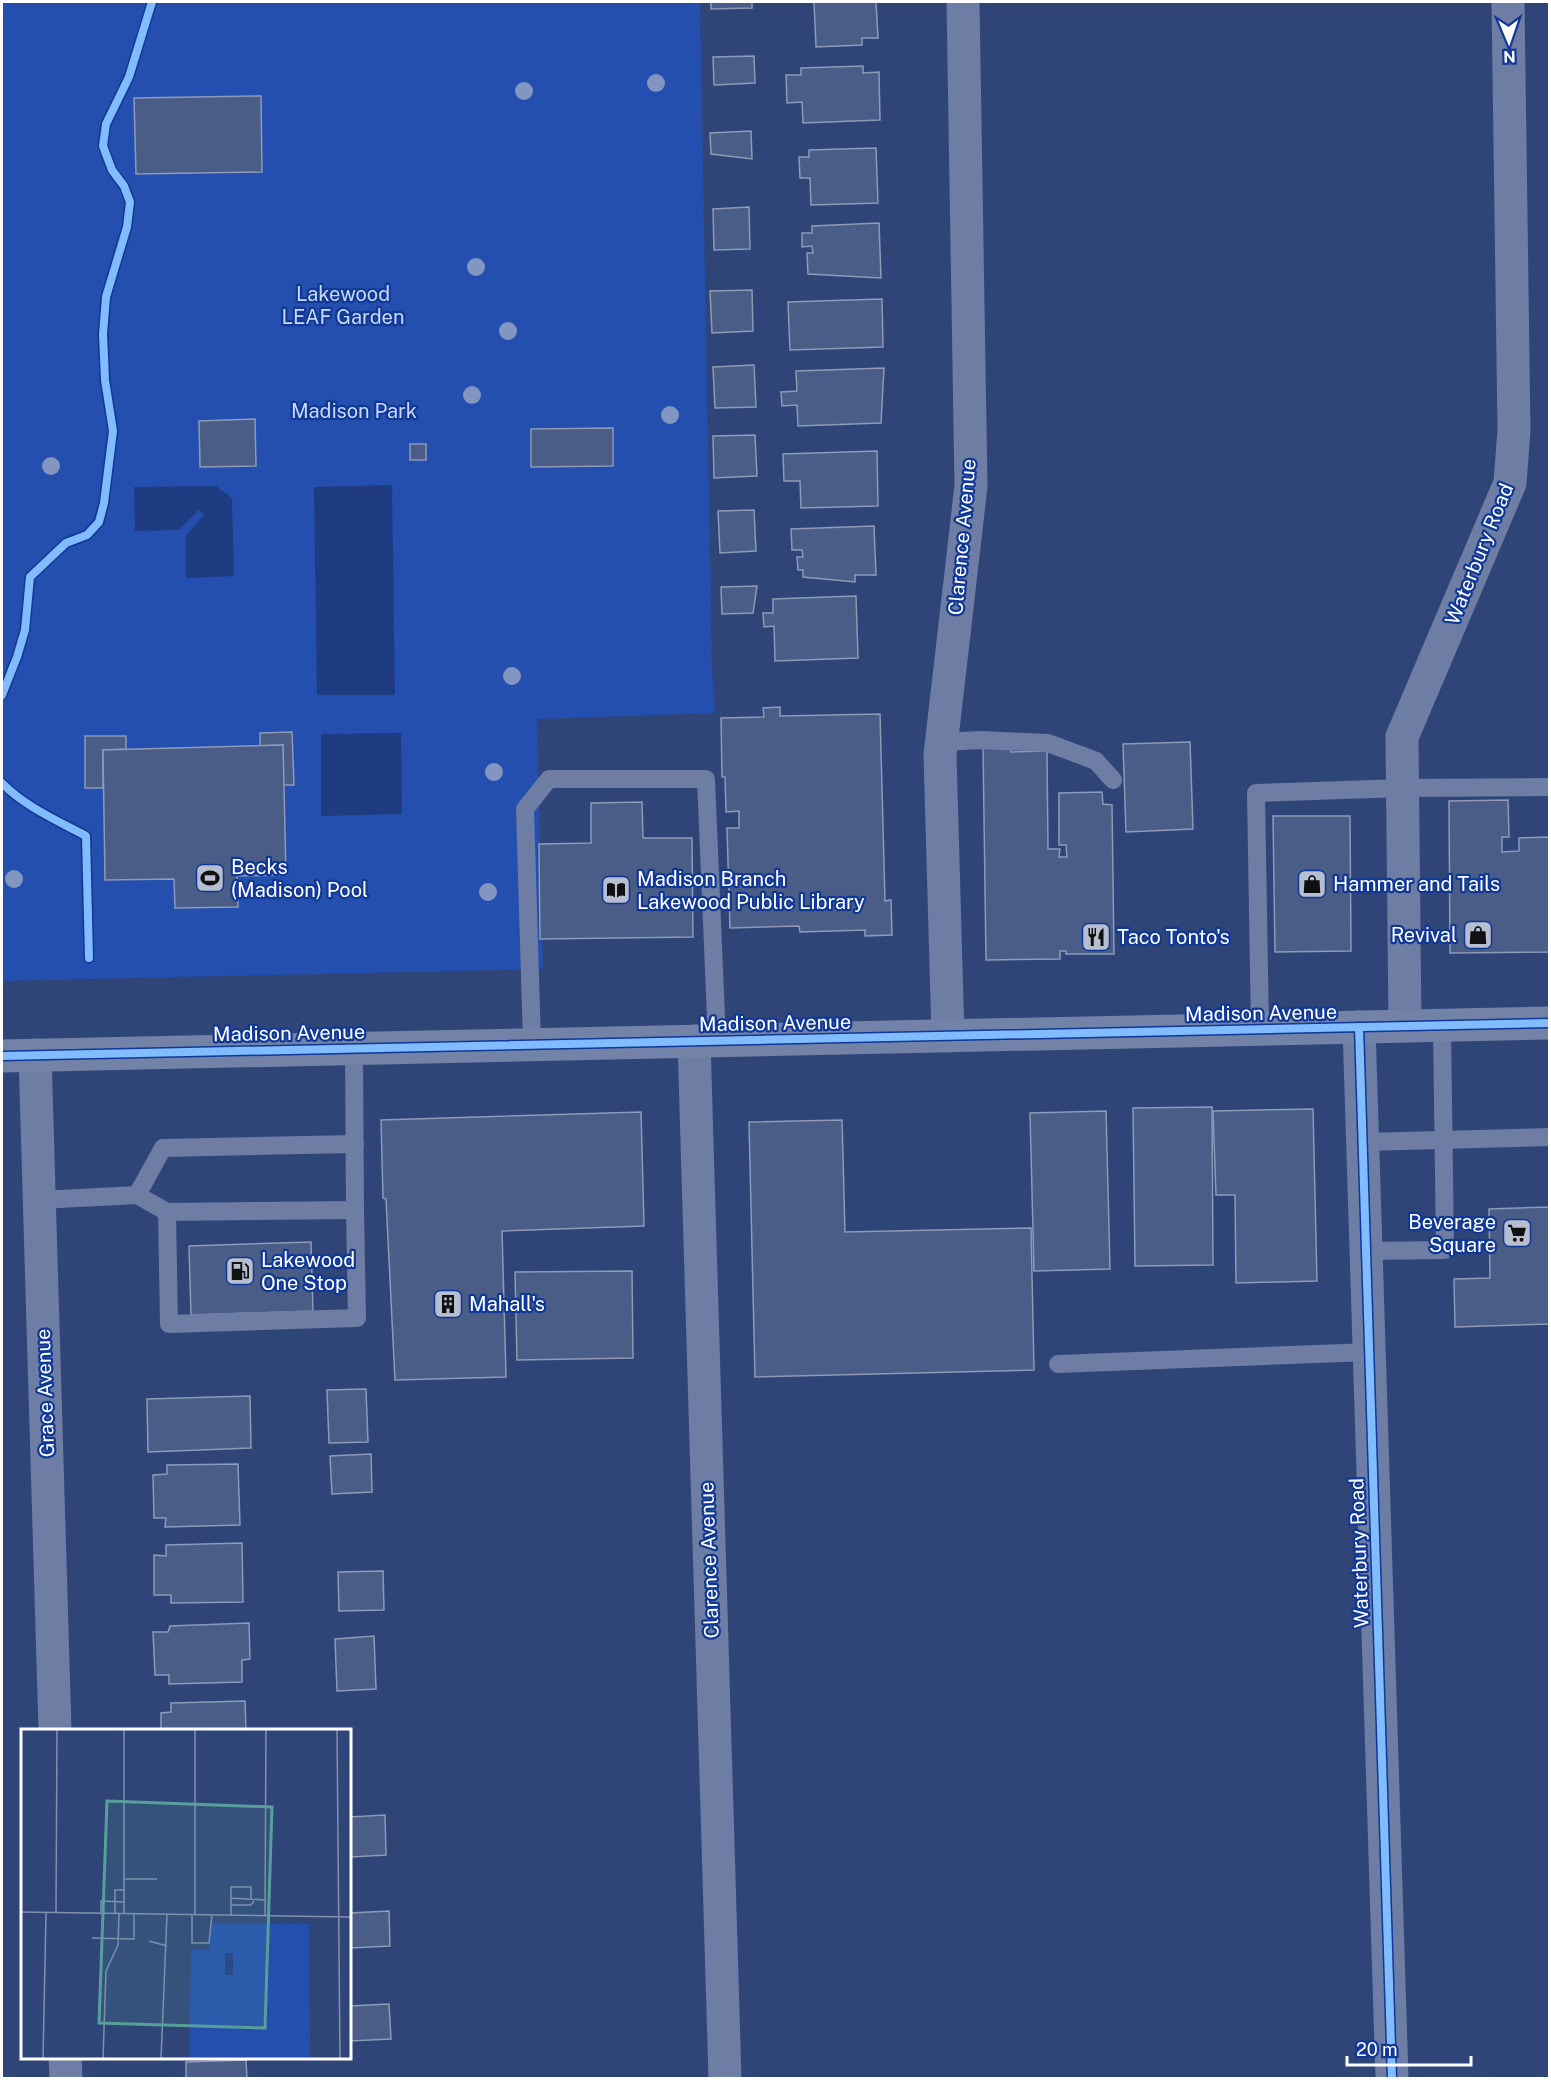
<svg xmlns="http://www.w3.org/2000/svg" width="1551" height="2080" font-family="'Public Sans',sans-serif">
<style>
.green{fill:#244fae}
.water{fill:#1f3c82}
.building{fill:#4a5d86;stroke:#8d9ab8;stroke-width:1.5}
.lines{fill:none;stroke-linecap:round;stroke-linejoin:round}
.service{stroke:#6d7da3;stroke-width:18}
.minor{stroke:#6d7da3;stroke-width:33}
.secondary{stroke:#7383a7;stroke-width:33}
.cycleway-casing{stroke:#103897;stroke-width:11}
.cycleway{stroke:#80bcff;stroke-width:8}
.tree{fill:#8396c2}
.labels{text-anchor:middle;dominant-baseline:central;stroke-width:4.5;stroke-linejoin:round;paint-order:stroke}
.park-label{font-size:20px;fill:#c8d9fe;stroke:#103897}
.street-label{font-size:20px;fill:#fff;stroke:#103897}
.poi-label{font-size:20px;fill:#fff;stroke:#103897;text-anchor:start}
.inset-road{fill:none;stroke:#828fae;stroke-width:1.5}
.view{fill:#579f9a;fill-opacity:0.15;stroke:#579f9a;stroke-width:3}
.inset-edge{fill:none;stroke:#fff;stroke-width:3}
</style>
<rect width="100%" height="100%" fill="#2f4578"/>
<polygon class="green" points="2,2 700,2 712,666 715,713 537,719 543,969 2,981"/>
<g class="water">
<polygon points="392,485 395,695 317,695 314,487"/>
<polygon points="216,486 232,498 234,576 186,578 186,535 204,515 199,510 179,530 135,531 134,487"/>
<polygon points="401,733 402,814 321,816 321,734"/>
</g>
<g class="building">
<polygon points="711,2 752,2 752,8 711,9"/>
<polygon points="814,2 876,2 878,38 862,38 862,45 816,47"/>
<polygon points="754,56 755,83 714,85 713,57"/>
<polygon points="863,66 863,73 879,72 880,120 803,123 802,102 787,103 786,75 801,75 801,68"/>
<polygon points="261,96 262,172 136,174 134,98"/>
<polygon points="751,131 752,159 711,154 710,133"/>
<polygon points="876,148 878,203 811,205 810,178 800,178 799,157 809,157 809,150"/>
<polygon points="749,207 750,249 714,250 713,209"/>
<polygon points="879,223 881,278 808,274 807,253 813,253 812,246 802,247 802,233 812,233 812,226"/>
<polygon points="752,290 753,331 712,333 710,291"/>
<polygon points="882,299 883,347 790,350 788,302"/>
<polygon points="754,365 756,407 715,408 713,367"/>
<polygon points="884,368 881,423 798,426 797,405 782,406 781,392 797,391 796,371"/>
<polygon points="255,419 256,466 200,467 199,421"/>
<polygon points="613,428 613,466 531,467 531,429"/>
<polygon points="755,435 757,476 714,478 713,436"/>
<rect x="410" y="444" width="16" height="16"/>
<polygon points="877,451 878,506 801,508 800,481 784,481 783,454"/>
<polygon points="754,510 756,551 720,553 718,511"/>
<polygon points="874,526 876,575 855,575 855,582 803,577 803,570 798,570 797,557 803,557 802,550 792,550 791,529"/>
<polygon points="757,586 753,613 722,614 721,587"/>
<polygon points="856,596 858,658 775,661 774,626 764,627 763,613 773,613 773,599"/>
<polygon points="780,707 780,716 880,714 885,901 891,900 892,935 865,936 865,930 800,932 799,926 730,928 727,828 739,828 739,811 726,812 725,777 722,777 721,718 764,717 763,708"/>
<polygon points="292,732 294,785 283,785 283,745 260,746 260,733"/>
<polygon points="85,736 126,736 126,749 103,750 103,788 85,788"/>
<polygon points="1190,742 1193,829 1126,832 1123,744"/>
<polygon points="283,745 286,875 237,876 238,907 175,908 174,879 105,880 103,750"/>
<polygon points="983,746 1011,746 1011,752 1047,751 1048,849 1060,849 1059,857 1067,857 1066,845 1059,845 1059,793 1102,792 1103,804 1112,805 1114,954 1066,954 1066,951 1060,951 1060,959 986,960"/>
<polygon points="1508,800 1509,837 1502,837 1502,852 1519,851 1519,838 1550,837 1550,952 1450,953 1449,801"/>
<polygon points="642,802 643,838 692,838 693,937 540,939 539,844 591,843 591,803"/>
<polygon points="1273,816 1350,816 1351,951 1275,952"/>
<polygon points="1212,1107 1213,1265 1135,1266 1133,1108"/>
<polygon points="1313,1109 1317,1281 1236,1283 1235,1195 1216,1195 1213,1111"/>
<polygon points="1106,1111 1110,1269 1034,1271 1030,1113"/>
<polygon points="641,1112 644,1226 502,1231 506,1377 395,1380 386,1199 383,1198 381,1120"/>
<polygon points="842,1120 845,1232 1031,1228 1034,1370 755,1377 749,1122"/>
<polygon points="1550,1207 1550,1324 1455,1327 1454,1279 1490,1278 1489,1209"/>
<polygon points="311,1242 313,1311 191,1315 189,1246"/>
<polygon points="632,1271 633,1358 517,1360 515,1272"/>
<polygon points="366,1389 368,1442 329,1443 327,1390"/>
<polygon points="250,1396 251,1448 148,1452 147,1399"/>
<polygon points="371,1454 372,1492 332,1494 330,1456"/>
<polygon points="238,1464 240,1525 165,1527 166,1518 154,1518 153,1475 167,1474 167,1465"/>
<polygon points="242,1543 243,1602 171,1603 171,1595 154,1595 154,1555 166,1556 166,1545"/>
<polygon points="383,1571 384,1610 339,1611 338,1572"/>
<polygon points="249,1623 250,1659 242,1660 242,1682 169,1684 169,1675 155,1675 153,1632 168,1632 170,1626"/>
<polygon points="374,1636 376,1689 337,1691 335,1639"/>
<polygon points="245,1701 246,1730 161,1730 161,1713 171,1712 171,1703"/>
<rect x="299" y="1729" width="49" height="1"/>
<polygon points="385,1815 386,1855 351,1857 350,1817"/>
<polygon points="389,1911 390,1946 350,1948 350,1913"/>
<polygon points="389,2004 391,2039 350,2041 350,2006"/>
<polygon points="246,2060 247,2078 186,2078 186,2062"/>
</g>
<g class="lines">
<g class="service">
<polyline points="942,742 980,740 1048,743 1096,761 1113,780"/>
<polyline points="1260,1029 1256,793 1403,788 1550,787"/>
<polyline points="532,1044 525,809 549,779 706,779 717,1041"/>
<polyline points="1363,1142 1550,1137"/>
<polyline points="137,1195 163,1148 355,1144"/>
<polyline points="39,1200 137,1195 167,1212 355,1210 354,1049"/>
<polyline points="167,1212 169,1324 357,1318 355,1210"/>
<polyline points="1366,1251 1445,1250 1442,1026"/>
<polyline points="1058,1364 1370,1352"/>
</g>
<g class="minor">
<polyline points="1405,1026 1402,737 1510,483 1514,430 1508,2"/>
<polyline points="1359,1027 1392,2078"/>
<polyline points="948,1036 940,755 971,486 963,2"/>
<polyline points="694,1041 725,2078"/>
<polyline points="35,1055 55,1730"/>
<polyline points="65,2058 66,2078"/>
</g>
<polyline class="secondary" points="2,1056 1550,1023"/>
<g class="cycleway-casing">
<g id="cycleway">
<polyline points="2,695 17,657 25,630 30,577 66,543 87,535 99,522 104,503 113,431 105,380 103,334 106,297 127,227 130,202 124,186 112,170 103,146 106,124 129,77 152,2"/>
<path d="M2,783C24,806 58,821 86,836L89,958"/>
<polyline points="1359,1027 1392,2078"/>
<polyline points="2,1056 1550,1023"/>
</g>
</g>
<use href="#cycleway" class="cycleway"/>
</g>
<g class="tree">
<circle cx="656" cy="83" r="9"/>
<circle cx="524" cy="91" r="9"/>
<circle cx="476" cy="267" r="9"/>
<circle cx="508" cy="331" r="9"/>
<circle cx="472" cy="395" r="9"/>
<circle cx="670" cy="415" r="9"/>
<circle cx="51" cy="466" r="9"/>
<circle cx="512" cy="676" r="9"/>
<circle cx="494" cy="772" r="9"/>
<circle cx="14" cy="879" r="9"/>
<circle cx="488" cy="892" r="9"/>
</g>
<defs>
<g id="stadium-square" transform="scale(1.5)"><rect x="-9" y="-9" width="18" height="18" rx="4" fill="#b6bed0" stroke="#103897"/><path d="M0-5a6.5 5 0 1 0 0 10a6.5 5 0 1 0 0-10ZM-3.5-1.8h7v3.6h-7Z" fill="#111"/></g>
<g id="shop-square" transform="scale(1.5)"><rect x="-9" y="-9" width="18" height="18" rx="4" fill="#b6bed0" stroke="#103897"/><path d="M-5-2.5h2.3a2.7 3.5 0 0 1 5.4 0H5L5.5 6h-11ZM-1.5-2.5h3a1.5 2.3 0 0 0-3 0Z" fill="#111"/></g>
<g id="library-square" transform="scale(1.5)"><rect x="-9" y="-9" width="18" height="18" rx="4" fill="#b6bed0" stroke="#103897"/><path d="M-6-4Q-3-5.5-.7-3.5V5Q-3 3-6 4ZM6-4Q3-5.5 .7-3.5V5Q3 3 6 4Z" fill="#111"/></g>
<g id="restaurant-square" transform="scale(1.5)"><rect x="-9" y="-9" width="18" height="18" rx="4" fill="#b6bed0" stroke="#103897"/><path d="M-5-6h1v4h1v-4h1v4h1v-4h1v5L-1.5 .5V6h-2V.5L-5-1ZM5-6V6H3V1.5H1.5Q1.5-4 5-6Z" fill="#111"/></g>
<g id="supermarket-square" transform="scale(1.5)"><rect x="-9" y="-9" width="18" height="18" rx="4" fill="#b6bed0" stroke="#103897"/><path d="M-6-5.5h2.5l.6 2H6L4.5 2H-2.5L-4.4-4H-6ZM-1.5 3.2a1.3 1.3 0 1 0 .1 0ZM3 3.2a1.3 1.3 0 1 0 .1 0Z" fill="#111"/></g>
<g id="fuel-square" transform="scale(1.5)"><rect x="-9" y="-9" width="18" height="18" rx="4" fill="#b6bed0" stroke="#103897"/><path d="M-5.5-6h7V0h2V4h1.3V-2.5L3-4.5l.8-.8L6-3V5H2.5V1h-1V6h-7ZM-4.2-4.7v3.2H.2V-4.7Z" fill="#111"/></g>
<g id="building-square" transform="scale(1.5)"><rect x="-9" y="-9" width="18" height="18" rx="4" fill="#b6bed0" stroke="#103897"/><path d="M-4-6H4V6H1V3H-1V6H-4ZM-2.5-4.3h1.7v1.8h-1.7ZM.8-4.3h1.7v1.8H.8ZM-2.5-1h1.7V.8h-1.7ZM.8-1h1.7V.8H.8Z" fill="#111"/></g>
</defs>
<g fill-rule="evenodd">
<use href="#stadium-square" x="210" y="878"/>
<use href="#shop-square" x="1312" y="884"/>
<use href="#library-square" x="616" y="890"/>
<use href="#shop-square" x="1478" y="935"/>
<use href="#restaurant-square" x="1096" y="937"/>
<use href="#supermarket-square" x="1517" y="1233"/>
<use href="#fuel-square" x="240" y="1271"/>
<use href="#building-square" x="448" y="1304"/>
</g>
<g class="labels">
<g class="park-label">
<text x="343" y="294">Lakewood<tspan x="343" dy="23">LEAF Garden</tspan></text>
<text x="354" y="411">Madison Park</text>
</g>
<g class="street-label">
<text transform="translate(962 537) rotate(-85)">Clarence Avenue</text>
<text transform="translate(1479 554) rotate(-68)">Waterbury Road</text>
<text transform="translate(1261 1013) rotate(-1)">Madison Avenue</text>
<text transform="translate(775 1023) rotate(-1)">Madison Avenue</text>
<text transform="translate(289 1033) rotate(-1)">Madison Avenue</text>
<text transform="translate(45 1393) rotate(-92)">Grace Avenue</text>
<text transform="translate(1359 1553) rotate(-92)">Waterbury Road</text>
<text transform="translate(709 1560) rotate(-92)">Clarence Avenue</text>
</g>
<g class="poi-label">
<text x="231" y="867">Becks<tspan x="231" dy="23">(Madison) Pool</tspan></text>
<text x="637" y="879">Madison Branch<tspan x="637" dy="23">Lakewood Public Library</tspan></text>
<text x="1333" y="884">Hammer and Tails</text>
<text x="1457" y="935" text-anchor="end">Revival</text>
<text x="1117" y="937">Taco Tonto's</text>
<text x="1496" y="1222" text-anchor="end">Beverage<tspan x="1496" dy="23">Square</tspan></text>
<text x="261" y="1260">Lakewood<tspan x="261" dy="23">One Stop</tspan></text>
<text x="469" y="1304">Mahall's</text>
</g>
</g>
<g transform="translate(21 1729)">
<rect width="330" height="330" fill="#2f4578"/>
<path d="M189,194L288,195L289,330H168L170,221H189Z" fill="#244fae"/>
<path d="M204,224H212V246H204Z" fill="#1f3c82"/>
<path class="inset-road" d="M316,0L319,330M103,150H136M210,169V158H230V170M210,176H230L233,172M0,183L330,188M35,184L36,0M80,185V172L103,173M94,185V161H103M103,185V0M171,186V214H188L191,186M174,186V0M210,186V169L244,171M244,187L245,0M71,209L113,210V185M128,212L146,217M22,330L25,184M82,330L85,242L97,216L98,185M140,330L146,185"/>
<path class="view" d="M86,72L251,78L244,299L78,294Z"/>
<rect width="330" height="330" class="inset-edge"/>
</g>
<rect width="1551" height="2080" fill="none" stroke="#ffffff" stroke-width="6"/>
<g transform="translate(1509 42) rotate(178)" stroke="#103897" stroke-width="4.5" paint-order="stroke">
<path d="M0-4.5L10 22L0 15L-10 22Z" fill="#ffffff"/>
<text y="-9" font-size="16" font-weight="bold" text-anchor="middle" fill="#ffffff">N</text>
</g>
<path d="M1347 2056v9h124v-9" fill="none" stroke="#ffffff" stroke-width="3"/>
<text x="1356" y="2056" font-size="18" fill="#ffffff" stroke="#103897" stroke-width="4.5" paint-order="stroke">20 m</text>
</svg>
